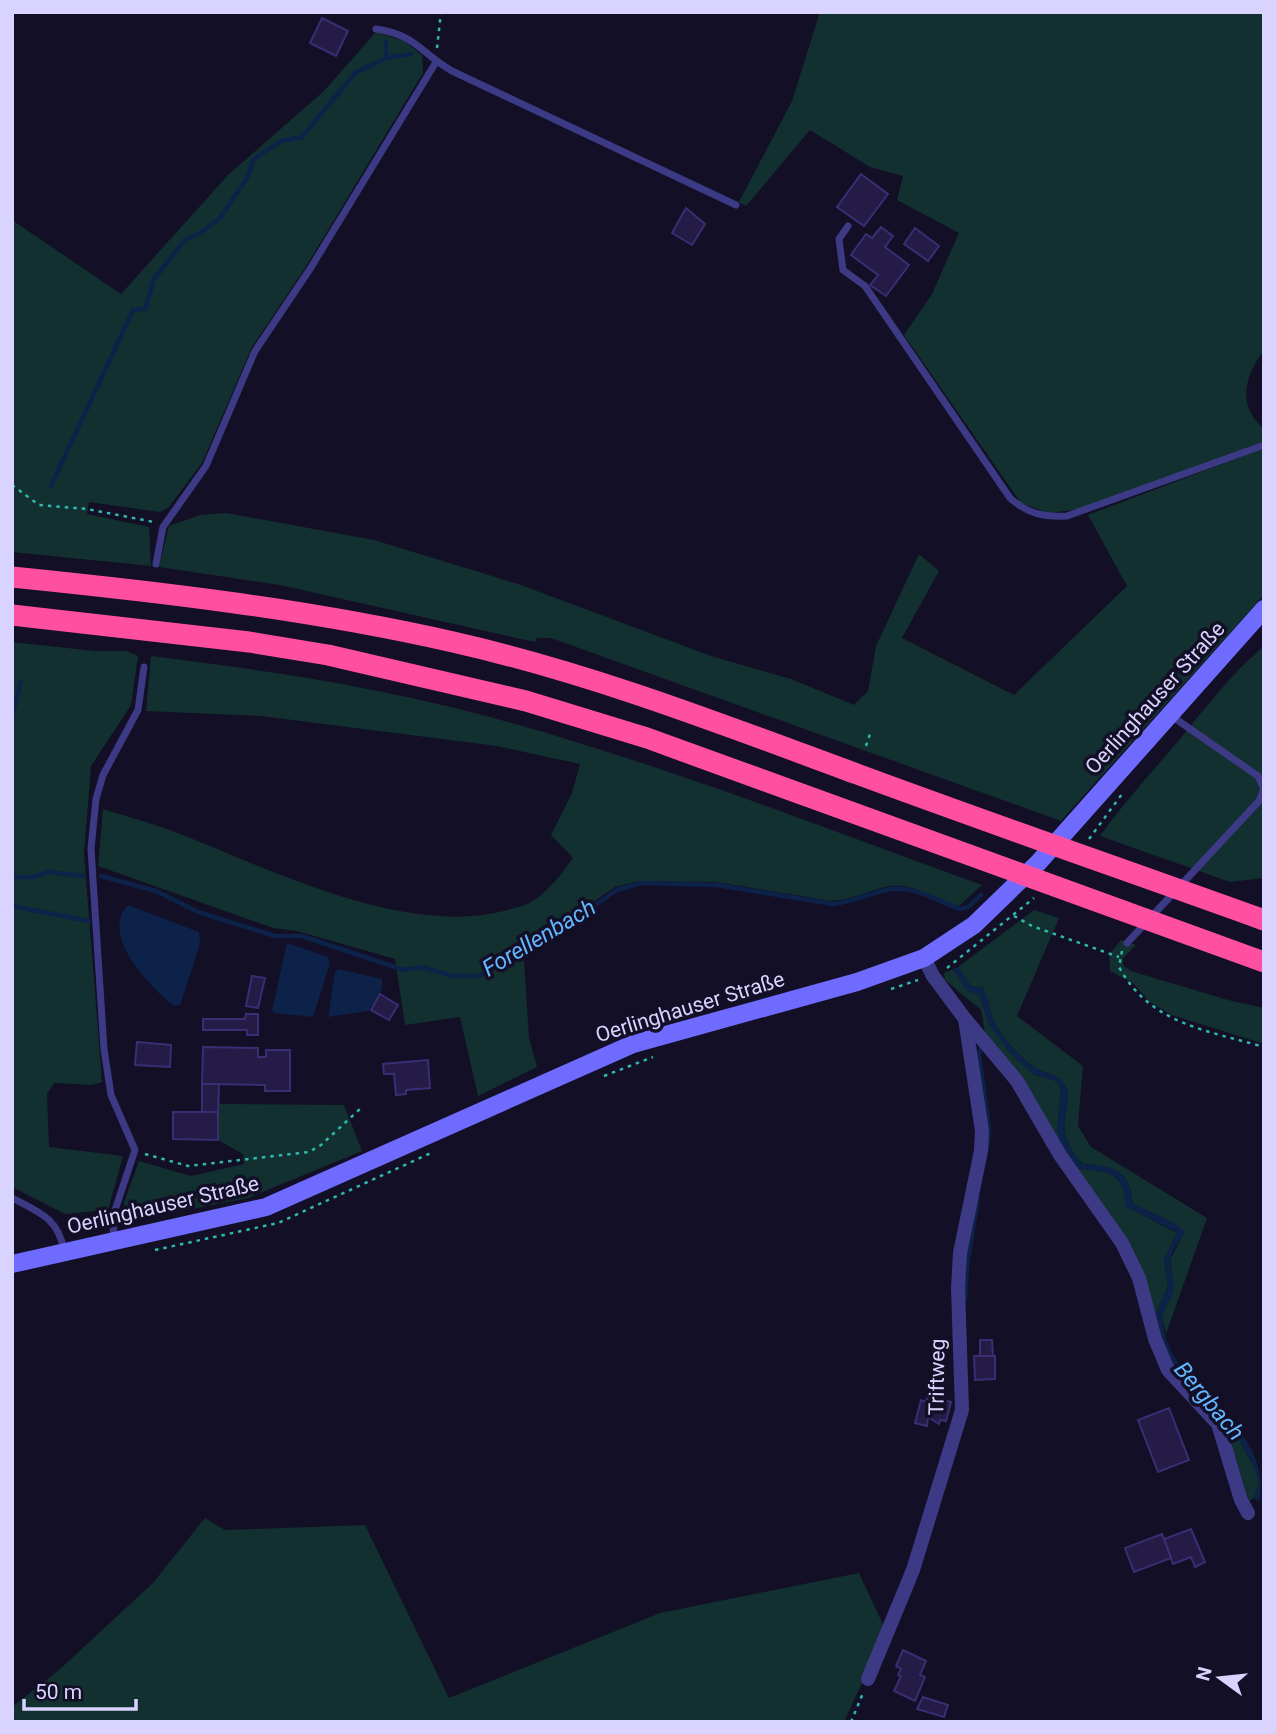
<svg xmlns="http://www.w3.org/2000/svg" width="1276" height="1734" font-family="Roboto,sans-serif">
<style>
.green{fill:#12302f}
.water{fill:#0c2248}
.lines{fill:none;stroke-linecap:round;stroke-linejoin:round}
.stream{stroke:#0c2248;stroke-width:4.5}
.building{fill:#241b47;stroke:#3b2d73;stroke-width:2}
.path{stroke:#2fb8b0;stroke-width:2.5;stroke-dasharray:3.5 5;stroke-linecap:butt}
.service{stroke:#3d3a85;stroke-width:7}
.minor{stroke:#3d3a85;stroke-width:14}
.secondary{stroke:#6f6bff;stroke-width:18}
.motorway{stroke:#ff4fa3;stroke-width:21}
.labels{text-anchor:middle;dominant-baseline:central;stroke-width:7;stroke-linejoin:round;paint-order:stroke}
.street-label{font-size:21px;fill:#d9d4ff;stroke:#130f26}
.water-label{font-size:23px;font-style:italic;fill:#62b6ff;stroke:#130f26}
</style>
<rect width="100%" height="100%" fill="#130f26"/>
<g class="green">
<path d="M820,12H1264V350C1245,376 1236,405 1264,429V441L1081,509L1048,513L1021,503L904,335L932,294L959,233L897,200L903,176L870,167L810,130L746,206L739,202L792,101Z"/>
<polygon points="376,32 404,41 422,55 423,73 305,268 252,347 202,463 168,508 160,512 89,502 87,514 149,527 151,566 12,552 12,220 121,294 228,175 324,91"/>
<polygon points="1264,448 1264,595 1061,821 551,638 537,638 535,642 280,585 159,567 169,526 200,515 226,513 374,540 518,584 711,656 791,679 854,705 868,691 876,646 919,554 939,571 902,638 1014,695 1127,586 1088,515"/>
<polygon points="12,642 95,651 127,651 138,656 131,705 91,766 84,853 102,1082 92,1085 54,1083 47,1094 49,1147 123,1156 108,1210 65,1214 12,1187"/>
<path d="M1264,646V878L1230,882L1100,836C1125,801 1153,771 1180,739C1207,706 1231,674 1264,646Z"/>
<path d="M151,656C265,670 379,687 490,717C657,762 819,826 982,885L959,906C938,899 912,883 890,886C869,890 852,900 831,901L716,882L639,881L615,887L556,928L523,944L529,1038L537,1067L478,1096L460,1017L405,1025L395,959L297,931L273,928L98,866L103,809C129,817 157,825 183,835C275,872 405,936 504,911C512,908 522,907 529,903C548,893 561,874 573,858L551,835L572,793L580,764L497,746L261,716L146,711Z"/>
<path d="M1034,910L1059,918L1017,1016L1083,1066L1078,1126L1091,1147L1207,1218L1166,1334L1162,1316L1174,1287L1170,1260L1184,1232L1174,1223L1133,1204C1129,1168 1114,1167 1083,1164C1046,1125 1078,1109 1064,1084C1058,1074 1045,1074 1036,1068C1021,1058 1000,1037 993,1019C990,1009 988,999 983,988L971,986L958,967Z"/>
<polygon points="1121,940 1136,945 1123,958 1123,965 1131,971 1228,1000 1264,1008 1264,1044 1172,1015 1150,1002 1133,983 1110,971 1109,955"/>
<path d="M953,969L968,991L979,993L989,1024L1033,1074L1056,1081L1061,1089L1057,1132L1079,1169C1110,1171 1123,1172 1127,1207L1177,1233L1164,1260L1168,1286L1156,1314L1161,1336L1192,1386L1228,1421L1256,1470L1259,1483L1254,1498L1249,1501L1235,1456L1166,1357L1144,1280L985,1033L981,1010L945,980L944,973Z"/>
<polygon points="218,1104 344,1105 362,1151 248,1198 130,1221 125,1217 124,1202 139,1161 191,1176 244,1164 243,1154 218,1140"/>
<polygon points="205,1518 225,1530 365,1525 449,1698 660,1613 859,1573 886,1631 844,1722 12,1722 12,1707 59,1670 153,1583"/>
</g>
<g class="water">
<path d="M128,905L199,932L200,944L180,1005L174,1006C150,987 99,935 128,905Z"/>
<polygon points="287,943 328,957 330,963 313,1017 274,1013 272,1010"/>
<path d="M958,967L971,986L983,988C988,999 990,1009 993,1019C1000,1037 1021,1058 1036,1068C1045,1074 1058,1074 1064,1084C1078,1109 1046,1125 1083,1164C1115,1167 1128,1168 1133,1204L1174,1223L1185,1232C1180,1240 1171,1252 1170,1261C1169,1269 1175,1279 1174,1287C1173,1298 1163,1307 1163,1317C1161,1389 1276,1420 1259,1501L1254,1498L1259,1483L1256,1470L1228,1421L1170,1361L1161,1336L1156,1314L1168,1286L1164,1260L1177,1232L1126,1207C1124,1172 1110,1171 1079,1169L1064,1154L1057,1132L1061,1088L1056,1081L1033,1074L1009,1052L989,1024L979,994L968,992L953,969Z"/>
<polygon points="338,969 382,979 382,989 369,1011 328,1017 335,972"/>
</g>
<g class="lines">
<g class="stream">
<polyline points="386,58 386,42"/>
<polyline points="51,486 133,310 145,309 154,279 185,240 200,233 220,218 247,178 254,159 281,141 302,137 355,73 386,58 411,54"/>
<polyline points="12,717 21,681"/>
<polyline points="1105,757 1130,731"/>
<path d="M101,876L156,891L198,912L275,936H302L404,970L422,967L452,976H479L520,954L525,946L558,931L617,890L641,883L717,885L833,904C854,902 871,892 892,889C914,886 940,902 960,909L968,907L981,895"/>
<polyline points="12,877 34,877 48,872 84,876"/>
<polyline points="12,906 89,921"/>
<polyline points="981,1048 979,1055 989,1129 987,1148"/>
<polyline points="965,1300 967,1265 978,1198"/>
</g>
</g>
<g class="building">
<polygon points="322,18 348,31 336,56 310,43"/>
<polygon points="861,174 888,194 864,226 837,207"/>
<polygon points="686,208 705,224 692,245 672,233"/>
<polygon points="881,227 893,236 885,247 909,265 886,296 870,285 878,275 851,255 866,234 872,238"/>
<polygon points="915,228 939,246 928,261 904,244"/>
<polygon points="252,976 265,978 258,1008 246,1006"/>
<polygon points="380,994 398,1005 389,1020 371,1010"/>
<polygon points="246,1014 258,1014 258,1035 247,1035 247,1030 203,1030 203,1019 245,1019"/>
<polygon points="137,1042 171,1045 170,1067 135,1065"/>
<polygon points="203,1047 258,1048 258,1057 266,1057 266,1050 290,1050 290,1091 265,1091 265,1085 202,1084"/>
<polygon points="428,1060 430,1088 406,1090 406,1094 396,1095 394,1074 384,1074 383,1064"/>
<polygon points="202,1084 219,1084 218,1112 202,1112"/>
<polygon points="173,1112 218,1112 218,1140 173,1139"/>
<polygon points="980,1340 992,1340 993,1356 980,1356"/>
<polygon points="974,1356 995,1356 995,1379 975,1380"/>
<polygon points="928,1396 951,1402 946,1421 940,1420 939,1424 928,1417 927,1426 915,1423 921,1400 926,1402"/>
<polygon points="1169,1408 1189,1460 1158,1472 1138,1420"/>
<polygon points="1191,1529 1205,1562 1195,1567 1191,1557 1173,1564 1164,1539"/>
<polygon points="1162,1534 1171,1558 1134,1572 1125,1548"/>
<polygon points="903,1650 926,1661 920,1675 925,1677 915,1701 894,1691 901,1676 898,1675 901,1669 896,1666"/>
<polygon points="923,1697 948,1705 944,1717 917,1709"/>
</g>
<g class="lines">
<g class="path">
<polyline points="437,48 441,12"/>
<polyline points="12,485 39,505 87,509 154,522"/>
<polyline points="866,746 870,734"/>
<polyline points="1089,839 1122,794"/>
<polyline points="1014,916 1032,926 1119,957"/>
<path d="M1122,951L1119,967C1150,1024 1206,1030 1264,1047"/>
<polyline points="947,968 1034,898"/>
<polyline points="891,989 918,980"/>
<polyline points="604,1076 653,1057"/>
<polyline points="145,1154 188,1166 309,1152 321,1145 361,1108"/>
<polyline points="155,1250 278,1223 431,1153"/>
<polyline points="851,1722 863,1693"/>
</g>
<g class="service">
<path d="M376,29C417,35 420,53 452,71L736,205"/>
<path d="M848,226L839,239L843,270L865,286L1010,498C1028,514 1043,517 1067,516L1264,445"/>
<polyline points="156,564 163,527 206,466 255,351 310,269 436,62"/>
<polyline points="1127,943 1259,801 1264,789 1258,776 1170,715"/>
<path d="M12,1198C39,1212 58,1218 64,1250"/>
<polyline points="113,1239 114,1213 135,1150 111,1095 104,1049 91,849 96,799 103,775 138,710 144,667"/>
</g>
<g class="minor">
<polyline points="966,1020 1017,1081 1060,1155 1122,1243 1139,1278 1155,1339 1168,1370 1218,1424 1241,1500 1248,1513"/>
<polyline points="868,1679 913,1570 962,1410 958,1288 960,1253 981,1151 982,1131 965,1019 933,976 924,958"/>
</g>
<polyline class="secondary" points="12,1264 266,1207 633,1044 857,982 924,958 974,925 1038,863 1264,609"/>
<g class="motorway">
<path d="M12,577C160,592 307,609 453,642C591,673 724,725 857,774C992,824 1128,871 1264,920"/>
<polyline points="12,615 249,642 328,655 526,701 647,738 1264,962"/>
</g>
</g>
<g class="labels">
<g class="street-label">
<text transform="translate(1155 698) rotate(-48)">Oerlinghauser Straße</text>
<text transform="translate(690 1007) rotate(-17)">Oerlinghauser Straße</text>
<text transform="translate(163 1205) rotate(-13)">Oerlinghauser Straße</text>
<text transform="translate(937 1377) rotate(-89)">Triftweg</text>
</g>
<g class="water-label">
<text transform="translate(539 938) rotate(-31)">Forellenbach</text>
<text transform="translate(1209 1401) rotate(50)">Bergbach</text>
</g>
</g>
<rect width="1276" height="1734" fill="none" stroke="#d9d4ff" stroke-width="28"/>
<g transform="translate(1220 1678) rotate(285)" stroke="#130f26" stroke-width="5" paint-order="stroke">
<path d="M0-5L12 26L0 18L-12 26Z" fill="#d9d4ff"/>
<text y="-10" font-size="19" font-weight="bold" text-anchor="middle" fill="#d9d4ff">N</text>
</g>
<path d="M24 1699v10h112v-10" fill="none" stroke="#d9d4ff" stroke-width="3.5"/>
<text x="35" y="1699" font-size="21" fill="#d9d4ff" stroke="#130f26" stroke-width="5" paint-order="stroke">50 m</text>
</svg>
